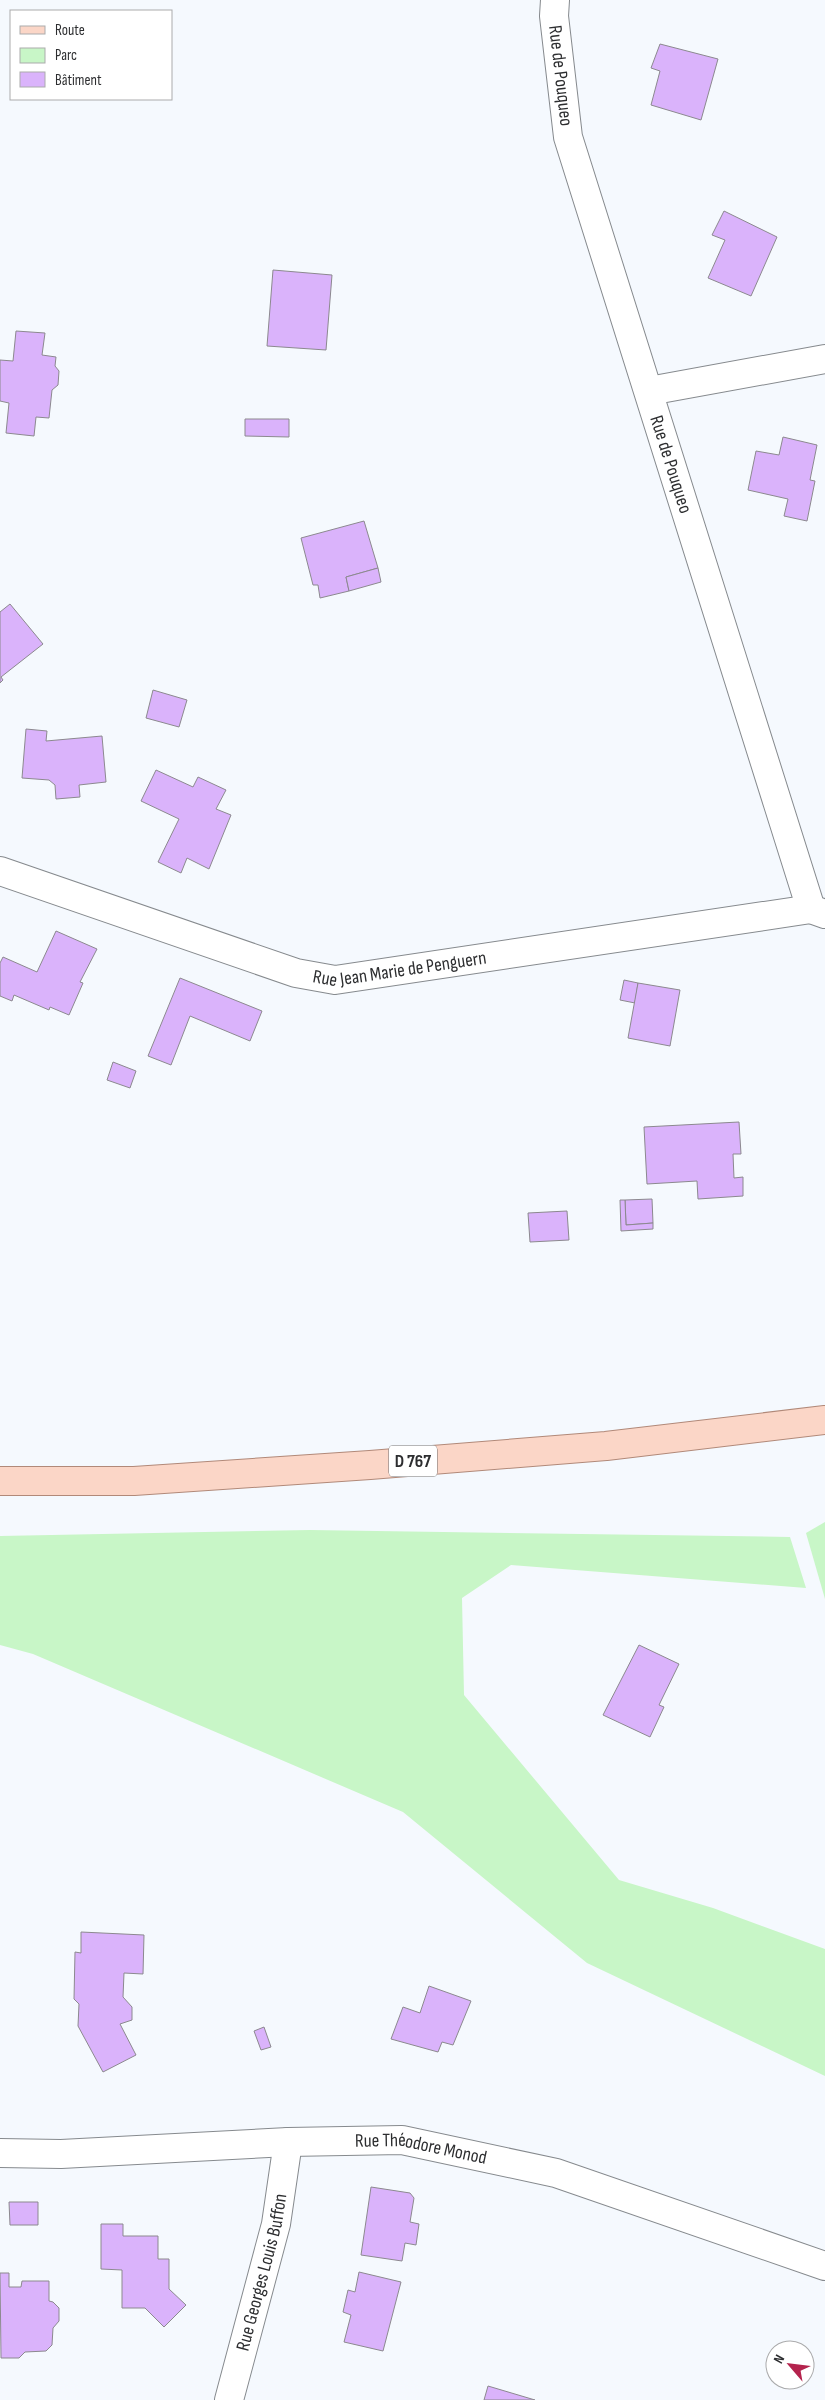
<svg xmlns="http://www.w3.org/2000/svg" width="825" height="2400" font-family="'Sofia Sans Condensed',sans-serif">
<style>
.green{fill:#c8f6c7}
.building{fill:#dab3fb;stroke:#8c898f}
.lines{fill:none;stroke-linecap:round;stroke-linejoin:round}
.minor-casing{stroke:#868a8e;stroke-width:30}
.major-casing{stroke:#b18979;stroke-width:30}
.minor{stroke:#fff;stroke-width:28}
.major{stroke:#fbd6c7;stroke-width:28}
.labels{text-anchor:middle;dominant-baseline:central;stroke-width:4;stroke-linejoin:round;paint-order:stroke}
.shield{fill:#fff;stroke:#6c6d6e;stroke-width:1}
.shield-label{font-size:18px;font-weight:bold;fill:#2d2e30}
.street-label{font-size:19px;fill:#2d2e30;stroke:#fff}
</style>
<rect width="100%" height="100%" fill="#f5f9fe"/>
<g class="green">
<polygon points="825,1522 825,1599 806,1533"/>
<polygon points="310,1530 790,1537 806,1588 511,1565 462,1598 464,1695 619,1880 713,1908 825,1949 825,2076 587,1963 403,1812 33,1654 0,1645 0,1536"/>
</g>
<g class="building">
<polygon points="660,44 718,59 701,120 651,105 660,71 651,68"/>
<polygon points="724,211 777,237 751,296 708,278 725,240 712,235"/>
<polygon points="273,270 332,275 326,350 267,346"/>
<polygon points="16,331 45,333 42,355 56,357 55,366 59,371 58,385 52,390 49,418 36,417 34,436 6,433 9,403 0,401 0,360 13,361"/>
<polygon points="245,419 289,419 289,437 245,436"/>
<polygon points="783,437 817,445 810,480 815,481 807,521 784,516 788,499 748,490 756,451 779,455"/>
<polygon points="364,521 378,568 346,577 349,591 320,598 318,585 313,585 301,538"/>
<polygon points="378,568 381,582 349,591 346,577"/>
<polygon points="10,604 43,644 1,677 3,680 0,683 0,612"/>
<polygon points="153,690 187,700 179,727 146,718"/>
<polygon points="26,729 47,731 46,741 102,736 106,782 79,785 80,797 56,799 55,785 49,780 22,778"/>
<polygon points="156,770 193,787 198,777 226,790 216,809 231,815 209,869 187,858 181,873 158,862 179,819 141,801"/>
<polygon points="56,931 97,949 80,982 83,983 69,1015 50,1007 49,1010 14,995 12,1001 0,996 0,963 3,957 37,972"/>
<polygon points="180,978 262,1011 250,1041 190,1016 171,1065 148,1056"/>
<polygon points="624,980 638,983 635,1003 620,1000"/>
<polygon points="638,983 680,990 670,1046 628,1038"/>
<polygon points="113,1062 136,1071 130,1088 107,1080"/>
<polygon points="739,1122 741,1154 733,1154 734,1178 743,1177 743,1196 698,1199 697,1181 647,1184 644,1127"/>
<polygon points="652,1199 653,1223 626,1225 625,1200"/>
<polygon points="620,1200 625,1200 626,1225 653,1223 653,1229 621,1231"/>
<polygon points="567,1211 569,1240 530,1242 528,1213"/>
<polygon points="639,1645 679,1664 659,1705 664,1707 650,1737 603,1715"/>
<polygon points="81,1932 144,1935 143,1974 124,1973 123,1997 132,2007 132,2020 120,2024 136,2055 103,2072 78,2026 79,2004 74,1999 75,1952 81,1953"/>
<polygon points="429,1986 471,2001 453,2045 442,2042 438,2052 391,2039 403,2007 420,2013"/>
<polygon points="264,2027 271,2047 261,2050 254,2031"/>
<polygon points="371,2187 410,2193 414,2198 410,2222 419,2224 416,2245 405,2243 402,2261 361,2255"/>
<polygon points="9,2202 38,2202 38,2225 10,2225"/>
<polygon points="101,2224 123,2224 123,2236 158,2236 158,2259 169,2259 169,2289 186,2305 164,2327 145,2308 122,2308 122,2270 101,2269"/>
<polygon points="359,2272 401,2282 383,2351 344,2342 351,2315 343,2312 348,2290 355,2292"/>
<polygon points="0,2273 9,2273 9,2287 21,2287 22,2281 49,2281 49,2301 53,2302 59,2308 59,2321 53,2328 52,2345 46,2351 25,2352 19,2358 1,2358"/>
<polygon points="488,2386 535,2400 484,2400"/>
</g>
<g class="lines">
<g class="minor-casing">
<g id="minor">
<path id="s1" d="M555,0L554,16L568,137L811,909L825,914"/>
<polyline points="649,391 825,359"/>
<path id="s2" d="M0,871L296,973L335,980L811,909"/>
<path id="s3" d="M0,2153L61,2154L288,2142L402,2140L556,2173L825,2266"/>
<path id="s4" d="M229,2400L276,2224L288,2142"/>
</g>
</g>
<g class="major-casing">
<polyline id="major" points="0,1481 134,1481 370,1465 606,1446 825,1420"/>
</g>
<use href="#minor" class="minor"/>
<use href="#major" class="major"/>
</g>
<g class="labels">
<rect class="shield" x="389" y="1445.5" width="48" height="31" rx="4"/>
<g class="shield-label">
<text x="413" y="1461">D 767</text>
</g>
<g class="street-label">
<text stroke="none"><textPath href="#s1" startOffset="76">Rue de Pouqueo</textPath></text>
<text stroke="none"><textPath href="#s1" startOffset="481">Rue de Pouqueo</textPath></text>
<text stroke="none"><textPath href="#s2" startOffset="418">Rue Jean Marie de Penguern</textPath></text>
<text stroke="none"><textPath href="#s3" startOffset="422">Rue Théodore Monod</textPath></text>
<text stroke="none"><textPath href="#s4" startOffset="132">Rue Georges Louis Buffon</textPath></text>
</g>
</g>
<rect x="10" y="10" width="162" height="90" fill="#ffffff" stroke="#ababac"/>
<rect x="20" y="26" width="25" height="8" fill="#fbd6c7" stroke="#ababac"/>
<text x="55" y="35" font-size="15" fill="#2d2e30">Route</text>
<rect x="20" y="48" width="25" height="15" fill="#c8f6c7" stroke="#ababac"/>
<text x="55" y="60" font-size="15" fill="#2d2e30">Parc</text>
<rect x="20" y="72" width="25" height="15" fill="#dab3fb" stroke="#ababac"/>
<text x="55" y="85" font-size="15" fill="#2d2e30">Bâtiment</text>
<g transform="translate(790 2365) rotate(298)"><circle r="24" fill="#ffffff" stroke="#ababac"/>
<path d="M0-4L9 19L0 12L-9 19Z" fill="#b4234d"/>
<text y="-8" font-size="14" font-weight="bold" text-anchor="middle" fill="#2d2e30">N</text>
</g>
</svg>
